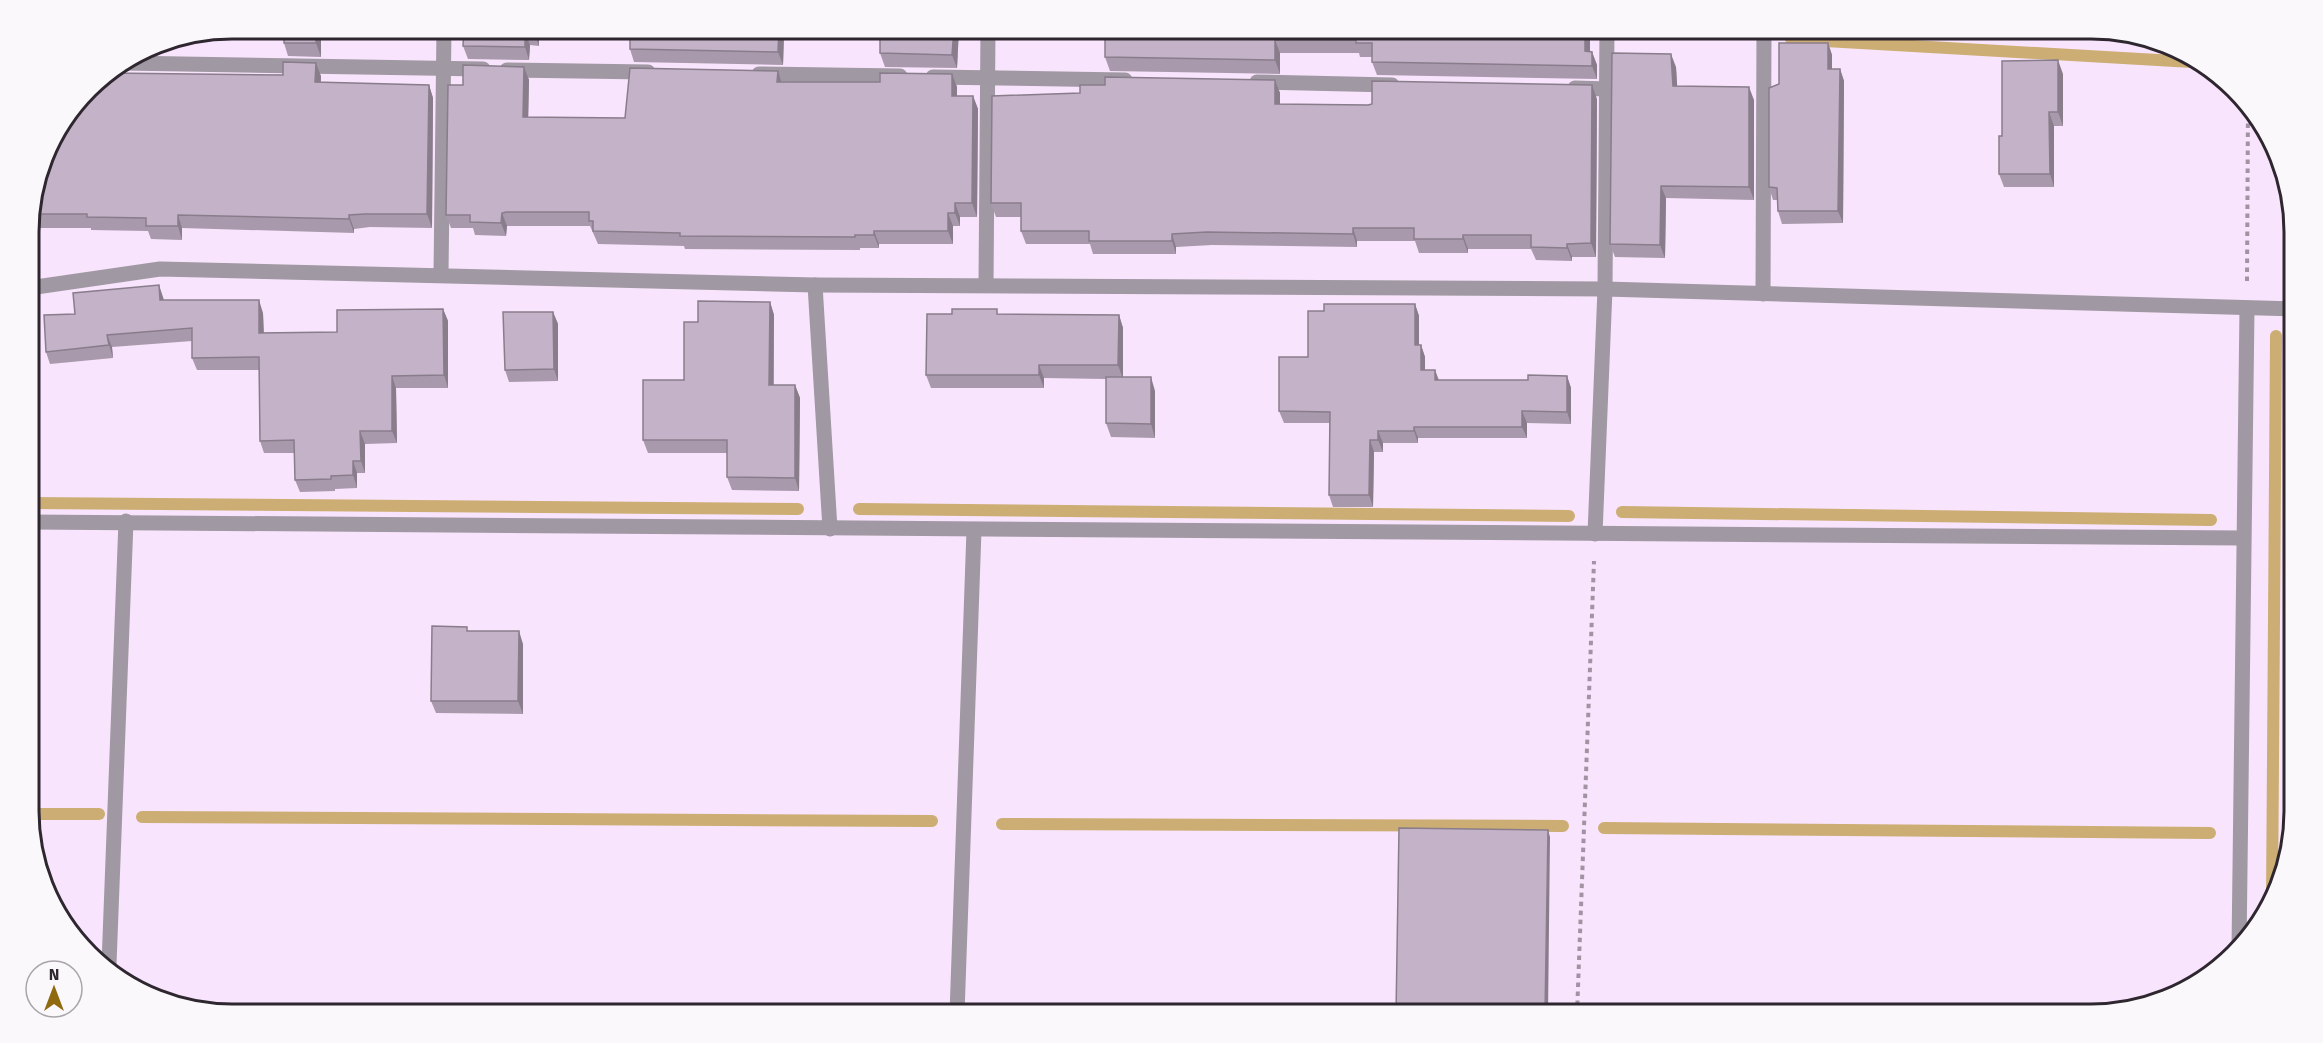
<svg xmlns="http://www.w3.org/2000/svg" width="2323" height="1043" font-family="'Fira Sans',sans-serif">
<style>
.industrial{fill:url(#industrial-furrows)}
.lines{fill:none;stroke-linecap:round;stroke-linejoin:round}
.stream{stroke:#ccad73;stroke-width:12}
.path{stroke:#a293a4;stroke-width:4;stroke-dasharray:4.5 4.5;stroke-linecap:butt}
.minor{stroke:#a098a2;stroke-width:15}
.wall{fill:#a999ac}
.shaded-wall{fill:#897d8c}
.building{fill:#c4b2c8;stroke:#897d8c;stroke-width:1.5}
.rim{fill:none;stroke:#2e272f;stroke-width:3}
</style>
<defs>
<pattern id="industrial-furrows" width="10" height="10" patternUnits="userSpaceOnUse" patternTransform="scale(1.5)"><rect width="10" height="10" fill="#efd6f4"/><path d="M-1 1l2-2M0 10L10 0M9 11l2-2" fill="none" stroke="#cdb8d2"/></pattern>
</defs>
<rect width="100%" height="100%" fill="#f8e4fc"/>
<polygon class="industrial" points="2284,748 2294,748 2294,811 2283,867"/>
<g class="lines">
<g class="stream">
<polyline points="1791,39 2192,62"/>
<polyline points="30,503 798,509"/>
<polyline points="859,509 1569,516"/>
<polyline points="1622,512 2211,520"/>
<polyline points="30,814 99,814"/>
<polyline points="142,817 932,821"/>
<polyline points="1002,824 1563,826"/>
<polyline points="1604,828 2210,833"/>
<polyline points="2272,901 2276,336"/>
</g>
<g class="path">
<polyline points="2055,32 2150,40"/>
<polyline points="2247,281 2248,105"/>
<polyline points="1577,1014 1594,561"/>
</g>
<g class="minor">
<polyline points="2007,28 2029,30"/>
<polyline points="123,63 483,69"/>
<polyline points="507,70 648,72"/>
<polyline points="759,74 900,76"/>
<polyline points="933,77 1125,80"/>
<polyline points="1257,82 1392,85"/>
<polyline points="1575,88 1607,89"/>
<polyline points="441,274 444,28"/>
<polyline points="815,285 830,529"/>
<polyline points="986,285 988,28"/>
<polyline points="29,288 160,269 815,285 1605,289 2293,309"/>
<polyline points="1763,294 1764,28"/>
<polyline points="30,522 2242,538"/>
<polyline points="1595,534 1605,289 1607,28"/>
<polyline points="2239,949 2247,308"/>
<polyline points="109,964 126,521"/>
<polyline points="957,1014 974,530"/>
</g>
</g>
<g class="wall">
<polygon points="284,28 435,28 434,39 389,39 387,35 321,33 321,57 288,56 284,43"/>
<polygon points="450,28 809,28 808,34 784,34 783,65 634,62 630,49 630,37 539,35 539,46 530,45 529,60 468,59 463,46 463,39 454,39"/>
<polygon points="880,28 959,28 957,68 885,67 880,53"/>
<polygon points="1105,28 1590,28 1590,51 1592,52 1597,65 1597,79 1377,75 1372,62 1372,57 1360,57 1359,53 1280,53 1280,74 1110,71 1105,57"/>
<polygon points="1828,43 1832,55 1832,69 1840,69 1844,81 1843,223 1782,224 1778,211 1777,200 1773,200 1769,187 1779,84"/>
<polygon points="524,67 529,80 528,117 625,118 782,82 880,82 952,74 957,87 957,96 973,96 978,109 977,217 960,217 960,226 953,226 953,244 879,244 879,248 860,248 860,250 685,249 684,246 598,244 590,226 507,226 506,236 475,235 473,228 451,228 446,215 463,85"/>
<polygon points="1676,67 1677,86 1754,100 1754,200 1666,198 1665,258 1615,257 1610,244"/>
<polygon points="2063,74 2063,126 2054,126 2054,187 2004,187 1999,174 2002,136"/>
<polygon points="283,75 321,76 321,83 429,85 433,98 432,228 370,227 354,229 354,233 182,228 182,240 151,239 148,231 91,230 91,228 29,228 29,218 49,142"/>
<polygon points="1275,80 1280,93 1280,104 1368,105 1597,99 1596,257 1572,257 1572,261 1536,260 1531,249 1468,249 1468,253 1419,253 1415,241 1357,241 1357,247 1212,245 1176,247 1176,254 1093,254 1090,244 1026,244 1021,231 1021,217 996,217 991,203 1080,93 1105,85"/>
<polygon points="163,297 164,300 263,313 264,333 337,332 443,309 448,321 448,388 396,388 397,443 365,444 365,473 357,473 357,488 335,489 335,491 300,492 295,480 295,453 264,453 260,441 259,370 197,370 192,358 192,341 112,347 113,358 50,364 46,352 75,314"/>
<polygon points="770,302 774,315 774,385 795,385 800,398 799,491 732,490 727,477 727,453 648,453 643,440 684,380 698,322"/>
<polygon points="1415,304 1419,316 1419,345 1421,345 1425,357 1425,370 1435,370 1439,380 1528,380 1567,376 1571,388 1571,424 1527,423 1527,438 1418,438 1418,443 1383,443 1383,452 1374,452 1373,507 1333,507 1329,495 1330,423 1284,423 1279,411 1308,357 1324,311"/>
<polygon points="553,312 558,324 558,381 509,382 505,370"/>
<polygon points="998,314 1119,315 1123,328 1123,377 1155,391 1155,438 1111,437 1106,423 1106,379 1044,378 1044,388 931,388 926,375"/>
<polygon points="469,631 523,644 523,714 436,713 431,701"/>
</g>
<g class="shaded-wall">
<polygon points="316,28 320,28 321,33 321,57 316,43"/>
<polygon points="430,28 435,28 434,39"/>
<polygon points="534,28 536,28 539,35 539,46 534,32"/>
<polygon points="779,28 782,28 784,34 783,65 778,52"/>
<polygon points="954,28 959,28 957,68 952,55"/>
<polygon points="1585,28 1590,28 1590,65 1585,51"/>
<polygon points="525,32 530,45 529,60 525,47"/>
<polygon points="1275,40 1280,53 1280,74 1275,60"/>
<polygon points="1828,43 1832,55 1832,81 1828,69"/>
<polygon points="1592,52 1597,65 1597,79 1592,66"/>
<polygon points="1671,54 1676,67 1678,99 1673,86"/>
<polygon points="2058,60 2063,74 2063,126 2058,112"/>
<polygon points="316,63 321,76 320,96 315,82"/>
<polygon points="524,67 529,80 528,130 523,117"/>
<polygon points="1840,69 1844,81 1843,223 1838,211"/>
<polygon points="778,71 782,84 777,82"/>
<polygon points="952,74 957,87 957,109 952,96"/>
<polygon points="1275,80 1280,93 1280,117 1275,104"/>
<polygon points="429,85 433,98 432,228 427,214"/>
<polygon points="1592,85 1597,99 1596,257 1591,243"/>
<polygon points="1749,87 1754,100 1754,200 1749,187"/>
<polygon points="973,96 978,109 977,217 972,203"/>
<polygon points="2049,112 2054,126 2054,187 2050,174"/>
<polygon points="1661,186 1666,198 1665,258 1660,245"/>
<polygon points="955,203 960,217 960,226 955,213"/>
<polygon points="502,213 507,226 506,236 501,223"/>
<polygon points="948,213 953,226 953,244 948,231"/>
<polygon points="178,215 182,228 182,240 178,226"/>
<polygon points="349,215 354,229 354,233 349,219"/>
<polygon points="1353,228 1357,241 1357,247 1353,234"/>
<polygon points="874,231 879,244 879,248 874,235"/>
<polygon points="1172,234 1176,247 1176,254 1172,241"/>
<polygon points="1463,235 1468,249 1468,253 1463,239"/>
<polygon points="1567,244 1572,257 1572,261 1567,248"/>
<polygon points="159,285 163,297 165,313 160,300"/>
<polygon points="259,300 263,313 264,346 259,333"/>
<polygon points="770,302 774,315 773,398 769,385"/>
<polygon points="1415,304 1419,316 1419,357 1415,345"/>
<polygon points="443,309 448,321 448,388 444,375"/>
<polygon points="553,312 558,324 558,381 554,369"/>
<polygon points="1119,315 1123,328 1123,379 1118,365"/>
<polygon points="107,335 112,347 113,358 109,345"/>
<polygon points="1421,345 1425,357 1425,382 1421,370"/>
<polygon points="1039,365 1044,378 1044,388 1039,375"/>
<polygon points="1435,370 1439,382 1435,380"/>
<polygon points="392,376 396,388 397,443 392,431"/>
<polygon points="1567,376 1571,388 1571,424 1567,412"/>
<polygon points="1151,377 1155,391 1155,438 1151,424"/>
<polygon points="795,385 800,398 799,491 795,478"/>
<polygon points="1522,411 1527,423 1527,438 1522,427"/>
<polygon points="1414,427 1418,438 1418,443 1414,431"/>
<polygon points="360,431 365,444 365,473 361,461"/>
<polygon points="1378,431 1383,443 1383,452 1378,440"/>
<polygon points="1370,440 1374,452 1373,507 1369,495"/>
<polygon points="353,461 357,473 357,488 353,475"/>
<polygon points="519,631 523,644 523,714 518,701"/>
<polygon points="1548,830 1550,837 1548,1014 1545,1014"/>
</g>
<g class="building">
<rect x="284" y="28" width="32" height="15"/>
<polygon points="464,28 534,28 534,32 525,32 525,47 463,46"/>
<polygon points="630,28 779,28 778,52 630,49"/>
<polygon points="880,28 954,28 952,55 880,53"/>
<polygon points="1105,28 1585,28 1585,51 1592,52 1592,66 1372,62 1372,43 1356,43 1356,40 1275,40 1275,60 1105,57"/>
<polygon points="1779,43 1828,43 1828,69 1840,69 1838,211 1778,211 1777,188 1769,187 1769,88 1779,84"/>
<polygon points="1612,53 1671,54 1673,86 1749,87 1749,187 1661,186 1660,245 1610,244"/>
<polygon points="2058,60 2058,112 2049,112 2050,174 1999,174 1999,136 2002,136 2002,61"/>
<polygon points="283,62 316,63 315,82 429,85 427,214 365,214 349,215 349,219 178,215 178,226 146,226 146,218 87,217 87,214 30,214 49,142 98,79 108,73 283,75"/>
<polygon points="463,65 524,67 523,117 625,118 630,68 778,71 777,82 880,82 880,73 952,74 952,96 973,96 972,203 955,203 955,213 948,213 948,231 874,231 874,235 855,235 855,237 680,236 680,233 593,231 593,221 589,221 589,212 506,212 502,213 501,223 470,222 470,215 446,215 448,85 463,85"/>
<polygon points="1105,77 1275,80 1275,104 1368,105 1372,104 1372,81 1592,85 1591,243 1567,244 1567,248 1531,247 1531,235 1463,235 1463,239 1414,239 1414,228 1353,228 1353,234 1207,232 1172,234 1172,241 1089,241 1089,231 1021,231 1021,203 991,203 992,96 1080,93 1080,85 1105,85"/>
<polygon points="159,285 160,300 259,300 259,333 337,332 337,310 443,309 444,375 392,376 392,431 360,431 361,461 353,461 353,475 331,476 331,479 295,480 294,440 260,441 259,357 192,358 192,328 107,335 109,345 46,352 44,315 75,314 73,293"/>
<polygon points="698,301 770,302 769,385 795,385 795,478 727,477 727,440 643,440 643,380 684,380 684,322 698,322"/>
<polygon points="1324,304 1415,304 1415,345 1421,345 1421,370 1435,370 1435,380 1528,380 1528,375 1567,376 1567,412 1522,411 1522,427 1414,427 1414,431 1378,431 1378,440 1370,440 1369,495 1329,495 1330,412 1279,411 1279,357 1308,357 1308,311 1324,311"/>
<polygon points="952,309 997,309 997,314 1119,315 1118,365 1039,365 1039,375 926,375 927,314 952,314"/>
<polygon points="503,312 553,312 554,369 505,370"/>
<polygon points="1106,377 1151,377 1151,424 1106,423"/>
<polygon points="432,626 467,627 467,631 519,631 518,701 431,701"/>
<polygon points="1399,828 1548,830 1545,1014 1396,1014"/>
</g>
<path d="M0 0H2323V1043H0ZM232 39H2091A193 193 0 0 1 2284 232V811A193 193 0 0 1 2091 1004H232A193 193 0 0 1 39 811V232A193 193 0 0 1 232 39Z" fill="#fbf8fc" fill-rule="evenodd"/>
<path class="rim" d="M232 39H2091A193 193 0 0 1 2284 232V811A193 193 0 0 1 2091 1004H232A193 193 0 0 1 39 811V232A193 193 0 0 1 232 39Z"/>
<g transform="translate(54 989)"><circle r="28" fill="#fbf8fc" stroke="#a9a4aa" stroke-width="1.5"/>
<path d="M0-4.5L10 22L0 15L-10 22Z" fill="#8f6a0f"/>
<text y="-9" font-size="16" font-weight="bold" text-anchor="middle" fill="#2e272f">N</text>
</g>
</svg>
